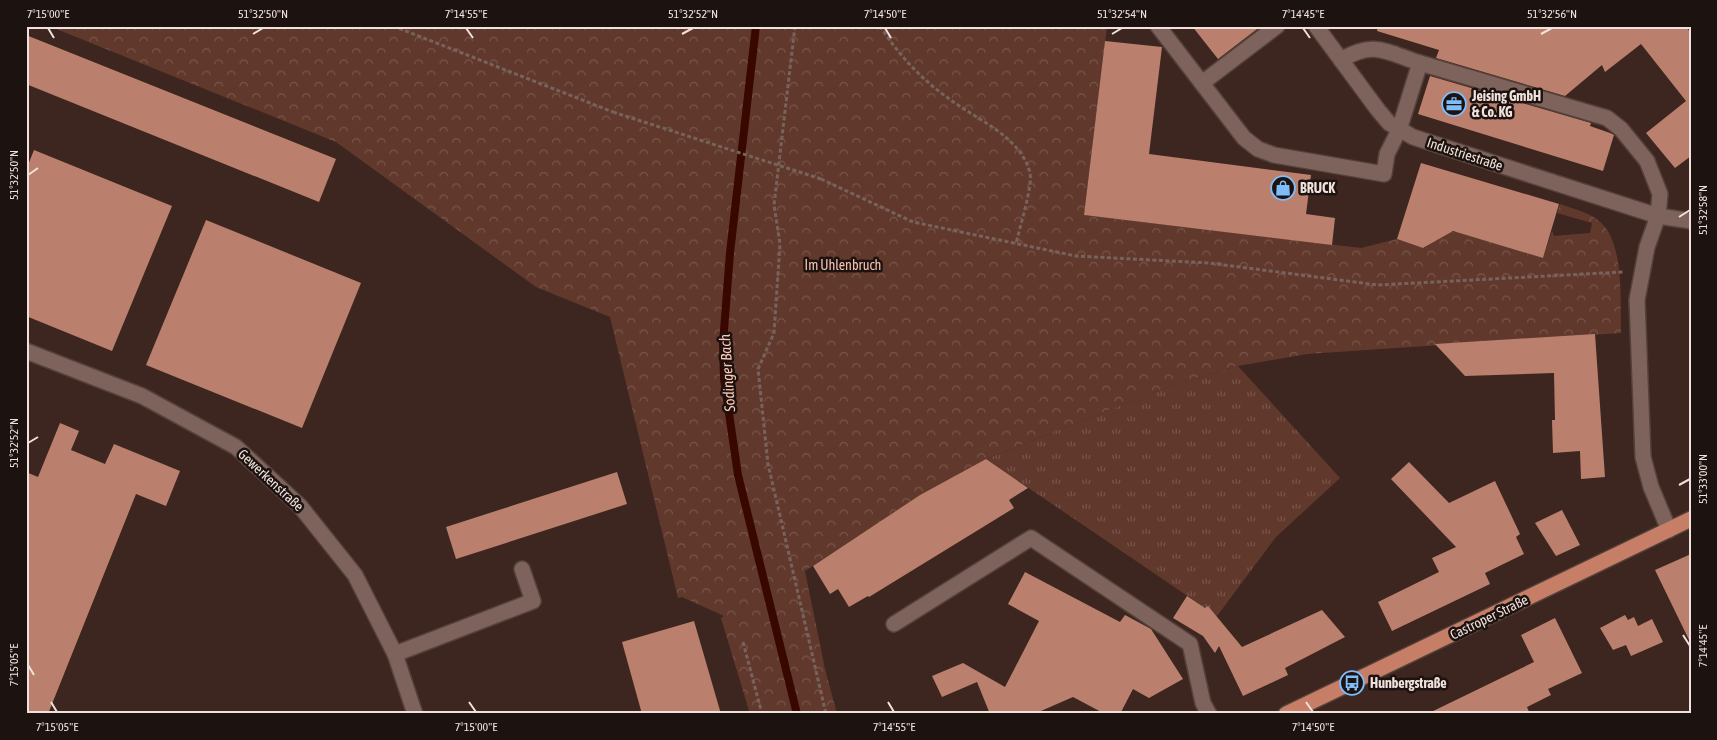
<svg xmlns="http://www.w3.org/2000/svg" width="1717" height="740" font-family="'Asap Condensed',sans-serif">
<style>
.grass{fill:url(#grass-tufts)}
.park{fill:url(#park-crowns)}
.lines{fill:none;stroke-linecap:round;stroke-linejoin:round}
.stream{stroke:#380800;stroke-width:8}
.building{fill:#bb806d}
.minor-casing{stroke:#54413b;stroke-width:18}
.major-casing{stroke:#54413b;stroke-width:18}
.path{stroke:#77635c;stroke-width:3;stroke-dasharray:4 2.5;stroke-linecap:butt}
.minor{stroke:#7d635b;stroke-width:15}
.major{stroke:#c67e67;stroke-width:15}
.path-bridge{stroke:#77635c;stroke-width:3;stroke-dasharray:4 2.5;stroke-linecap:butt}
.ticks{fill:none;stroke:#f1e1dc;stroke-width:2}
.labels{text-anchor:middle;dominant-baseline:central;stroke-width:5;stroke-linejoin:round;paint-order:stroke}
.poi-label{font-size:14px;font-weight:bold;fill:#f1e1dc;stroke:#1c120f;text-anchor:start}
.street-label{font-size:14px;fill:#f1e1dc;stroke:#1c120f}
.park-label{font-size:14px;fill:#f8c3b1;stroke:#1c120f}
.water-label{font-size:15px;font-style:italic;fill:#fec8b7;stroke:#1c120f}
.neatline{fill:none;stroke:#f1e1dc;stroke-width:2}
.ticks-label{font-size:12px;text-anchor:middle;fill:#f1e1dc}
</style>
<defs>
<pattern id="grass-tufts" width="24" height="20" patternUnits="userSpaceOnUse" patternTransform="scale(1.25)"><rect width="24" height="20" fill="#61392c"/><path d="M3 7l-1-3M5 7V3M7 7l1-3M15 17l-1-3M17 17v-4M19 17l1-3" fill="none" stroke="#78554a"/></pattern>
<pattern id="park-crowns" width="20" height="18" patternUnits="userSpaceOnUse" patternTransform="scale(1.25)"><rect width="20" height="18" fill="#61392c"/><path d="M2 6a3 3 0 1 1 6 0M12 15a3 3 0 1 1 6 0" fill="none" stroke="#78554a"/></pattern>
</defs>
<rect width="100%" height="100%" fill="#3c261f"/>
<polygon class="grass" points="1238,366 1340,478 1276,537 1217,616 986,459 1170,386"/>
<path class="park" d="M49,26H1107L1084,215L1361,248L1397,239L1424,248L1449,232H1457L1543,258L1552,231L1554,236L1590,233L1592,223L1557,213L1560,204C1573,209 1589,212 1599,221C1625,241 1620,303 1621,333L1307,354L1238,366L1170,386L986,459L920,495L805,571L825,669L837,714H750L721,618L724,616L682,597L678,598L610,317L536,287L336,142Z"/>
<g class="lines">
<polyline class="stream" points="756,26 730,253 723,343 724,379 738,475 797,714"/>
</g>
<g class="building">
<polygon points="1192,26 1261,26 1218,59"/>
<polygon points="1378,26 1685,26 1691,33 1691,156 1675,168 1646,133 1686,101 1641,44 1605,72 1602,65 1565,96 1436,58 1439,50 1377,31"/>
<polygon points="26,35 336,159 319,202 26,84"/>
<polygon points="1105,41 1162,47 1149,154 1311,175 1306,214 1335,218 1332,245 1084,215"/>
<polygon points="1430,76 1591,123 1590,126 1610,133 1614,135 1603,171 1418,114"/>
<polygon points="34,150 172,206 112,351 26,316 26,170"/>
<polygon points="1421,163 1559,204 1543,258 1453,231 1423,248 1397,239"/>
<polygon points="206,220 361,283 302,428 146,365"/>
<polygon points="1595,334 1605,477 1581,479 1580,451 1553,453 1552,420 1555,420 1554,373 1465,376 1435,344"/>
<polygon points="60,423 79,431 71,450 105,464 114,444 180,471 166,506 136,494 48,714 26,714 26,472 38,477"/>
<polygon points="986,459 1028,488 1009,500 1014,508 869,597 868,596 849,607 838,589 830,594 813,566 920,495"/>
<polygon points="1409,462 1449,503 1495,481 1520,534 1516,537 1524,554 1485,573 1490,584 1392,631 1378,602 1439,572 1432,558 1456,547 1391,479"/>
<polygon points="617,472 627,504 456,559 446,527"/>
<polygon points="1562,510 1580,545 1556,556 1535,523"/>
<polygon points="1691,554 1691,644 1655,570"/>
<polygon points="1025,572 1120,622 1125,615 1151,629 1183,679 1149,698 1133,689 1120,714 1105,714 1073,697 1034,714 990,714 977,682 942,697 932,676 963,663 1005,687 1039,621 1008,604"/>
<polygon points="1187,596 1205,608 1208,606 1242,647 1322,610 1345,637 1285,668 1288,675 1243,696 1219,646 1215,653 1203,636 1173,618"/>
<polygon points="1625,615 1628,620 1634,617 1638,626 1652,619 1663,642 1631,656 1626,645 1613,650 1600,628"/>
<polygon points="1555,618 1582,673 1548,689 1551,695 1527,707 1530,714 1427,714 1534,662 1521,635"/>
<polygon points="694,621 721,714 642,714 622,642"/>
</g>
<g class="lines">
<g class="minor-casing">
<g id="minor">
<polyline points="1158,26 1244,138 1258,149 1274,155 1384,174 1387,154 1399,130 1420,63 1607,118 1621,129 1647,161 1660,194 1658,216 1647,247 1637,300 1643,457 1651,487 1669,530"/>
<polyline points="1316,26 1378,110 1389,123 1413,137 1658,216 1691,221"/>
<path d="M1341,60C1374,40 1386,52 1420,63"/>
<polyline points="1202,83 1277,26"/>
<polyline points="26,351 142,396 236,447 300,506 355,575 395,654 415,714"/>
<polyline points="894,624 1031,538 1190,644 1203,703 1209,714"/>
<polyline points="395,654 533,601 522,569"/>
</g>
</g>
<g class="major-casing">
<polyline id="major" points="1286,714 1691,519"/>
</g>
<g class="path">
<polyline points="393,26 613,112"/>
<polyline points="795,26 774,205 780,244 774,333 758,369 768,464 826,714"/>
<path d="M880,26C898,54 921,79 948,98C975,119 1021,136 1030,173C1033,186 1019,229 1016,244"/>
<polyline points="821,179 913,222 1076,256 1209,263 1378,285 1623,272"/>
<polyline points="743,642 762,714"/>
</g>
<use href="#minor" class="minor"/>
<use href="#major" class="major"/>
<polyline class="path-bridge" points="613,112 821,179"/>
</g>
<path class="ticks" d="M48,28L54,38M466,28L473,38M885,28L891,38M1303,28L1310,38M253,34L263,28M682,34L693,28M1112,34L1122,28M1541,34L1552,28M28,175L38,168M1679,217L1690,210M28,443L38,437M1679,485L1690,479M1683,635L1690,646M28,665L34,675M51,702L57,712M469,702L476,712M888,702L894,712M1306,702L1313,712"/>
<defs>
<g id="office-ring" transform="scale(1.25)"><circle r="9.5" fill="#1c120f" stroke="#7fbdfa" stroke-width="1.5"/><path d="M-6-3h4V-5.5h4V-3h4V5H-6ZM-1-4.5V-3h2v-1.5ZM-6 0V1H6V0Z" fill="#7fbdfa"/></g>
<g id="shop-ring" transform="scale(1.25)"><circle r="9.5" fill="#1c120f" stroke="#7fbdfa" stroke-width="1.5"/><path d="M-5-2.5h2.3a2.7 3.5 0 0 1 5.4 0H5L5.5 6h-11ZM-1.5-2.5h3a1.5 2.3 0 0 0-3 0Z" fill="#7fbdfa"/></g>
<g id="bus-ring" transform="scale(1.25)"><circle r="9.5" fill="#1c120f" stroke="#7fbdfa" stroke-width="1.5"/><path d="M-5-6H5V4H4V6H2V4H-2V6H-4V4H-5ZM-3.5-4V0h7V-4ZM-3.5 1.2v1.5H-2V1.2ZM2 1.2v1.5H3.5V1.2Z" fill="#7fbdfa"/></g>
</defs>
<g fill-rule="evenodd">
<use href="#office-ring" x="1454" y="104"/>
<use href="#shop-ring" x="1283" y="188"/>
<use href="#bus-ring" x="1352" y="683"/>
</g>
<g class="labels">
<g class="poi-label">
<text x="1472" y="96">Jeising GmbH<tspan x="1472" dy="16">&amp; Co. KG</tspan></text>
<text x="1300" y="188">BRUCK</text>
<text x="1370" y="683">Hunbergstraße</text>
</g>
<g class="street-label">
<text transform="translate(1465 154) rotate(18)">Industriestraße</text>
<text transform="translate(271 480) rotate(43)">Gewerkenstraße</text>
<text transform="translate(1489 617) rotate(-26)">Castroper Straße</text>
</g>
<g class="park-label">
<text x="843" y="265">Im Uhlenbruch</text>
</g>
<g class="water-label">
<text transform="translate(727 373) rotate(-94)">Sodinger Bach</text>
</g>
</g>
<rect width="1717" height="740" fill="none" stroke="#1c120f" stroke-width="55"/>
<rect x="28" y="28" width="1662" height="684" class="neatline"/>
<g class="ticks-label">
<text x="48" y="18">7°15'00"E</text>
<text x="263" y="18">51°32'50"N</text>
<text x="466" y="18">7°14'55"E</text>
<text x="693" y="18">51°32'52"N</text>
<text x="885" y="18">7°14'50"E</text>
<text x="1122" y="18">51°32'54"N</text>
<text x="1303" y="18">7°14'45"E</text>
<text x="1552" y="18">51°32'56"N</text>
<text transform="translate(14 175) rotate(-90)" y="4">51°32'50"N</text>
<text transform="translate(1703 210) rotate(-90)" y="4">51°32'58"N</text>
<text transform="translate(14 443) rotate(-90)" y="4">51°32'52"N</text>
<text transform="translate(1703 479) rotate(-90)" y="4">51°33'00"N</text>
<text transform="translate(1703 646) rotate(-90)" y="4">7°14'45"E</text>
<text transform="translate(14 665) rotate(-90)" y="4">7°15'05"E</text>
<text x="57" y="731">7°15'05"E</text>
<text x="476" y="731">7°15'00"E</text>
<text x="894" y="731">7°14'55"E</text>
<text x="1313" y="731">7°14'50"E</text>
</g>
</svg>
